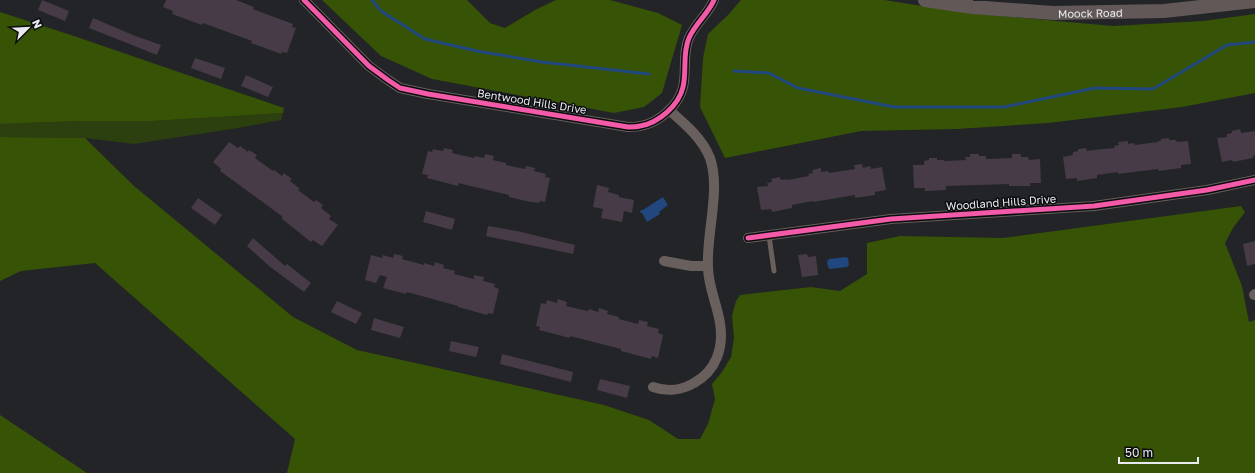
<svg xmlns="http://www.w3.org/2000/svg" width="1255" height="473" font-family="'Golos Text',sans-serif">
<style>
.green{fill:#2c3f0e}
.forest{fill:#375305}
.water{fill:#21477f}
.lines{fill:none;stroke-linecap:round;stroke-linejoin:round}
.stream{stroke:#21477f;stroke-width:3}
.building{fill:#463b46}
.lane{stroke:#695f5d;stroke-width:5}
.street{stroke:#695f5d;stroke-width:10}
.secondary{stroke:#625857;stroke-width:14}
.cycleway-casing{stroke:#0b0c0f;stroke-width:8}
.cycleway{stroke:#f35aa7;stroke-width:5}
.labels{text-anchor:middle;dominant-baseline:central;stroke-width:3;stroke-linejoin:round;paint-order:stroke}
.street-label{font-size:11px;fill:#e8eaee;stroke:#0b0c0f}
</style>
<rect width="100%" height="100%" fill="#222427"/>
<polygon class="green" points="283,113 281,120 238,128 134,144 85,138 0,137 0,124 81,121 152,121"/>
<g class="forest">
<polygon points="322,0 467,0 490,23 505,28 535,10 556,0 610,0 658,13 682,25 662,93 644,107 614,113 432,79 381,56"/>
<polygon points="741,0 884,0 967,13 1113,26 1203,21 1255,14 1255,93 1182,107 1048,123 957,129 861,131 725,158 700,107 703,58 708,34 728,15"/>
<polygon points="0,12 71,35 284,108 283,113 152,121 81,121 0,124"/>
<polygon points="0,137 85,138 134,186 293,317 357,350 604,405 649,420 678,439 700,439 708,424 715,399 712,384 722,372 731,357 734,338 732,316 736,301 740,295 811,287 840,291 867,274 867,243 900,236 1003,238 1241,206 1245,212 1233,228 1225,243 1242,286 1249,322 1255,320 1255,473 287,473 295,439 95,263 21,271 0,281"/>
<polygon points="0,415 87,473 0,473"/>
</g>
<g class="water">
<polygon points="663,197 668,205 659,212 660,214 647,222 642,213 640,212 641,210 643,210"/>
<polygon points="846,257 848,258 849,265 847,267 830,269 828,267 827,262 829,259"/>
</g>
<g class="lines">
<g class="stream">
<polyline points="372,0 381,11 425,39 477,51 542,62 649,74"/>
<polyline points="734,71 769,73 798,88 894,107 1004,107 1095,88 1153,89 1227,45 1255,42"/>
</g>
</g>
<g class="building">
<polygon points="42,0 69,11 65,21 38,10"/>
<polygon points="166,0 236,0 254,7 253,9 293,24 292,27 296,28 287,53 282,52 281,54 251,43 252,41 203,23 202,25 172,14 173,11 163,7"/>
<polygon points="93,18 133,35 161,45 157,55 89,28"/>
<polygon points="195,58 225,68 221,79 191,68"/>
<polygon points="246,75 273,87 268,97 241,86"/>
<polygon points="1240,129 1241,133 1255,131 1255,155 1253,156 1253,158 1233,162 1232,160 1222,162 1217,138 1227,137 1227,134 1232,133 1232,131"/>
<polygon points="1169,138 1169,140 1176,140 1177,142 1188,141 1191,164 1181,165 1181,168 1159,171 1158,169 1118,174 1118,172 1097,175 1097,178 1077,181 1077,178 1066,179 1063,157 1073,155 1073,152 1078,151 1078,149 1086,148 1087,151 1093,150 1115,148 1114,146 1119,145 1118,142 1128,141 1128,144 1134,143 1135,145 1158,142 1158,141 1161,141 1161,139"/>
<polygon points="229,142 238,148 240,146 248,152 249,150 257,155 255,158 273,171 274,170 282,176 284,173 292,179 290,181 300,189 298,190 314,202 316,200 323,205 321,208 331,216 329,219 338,225 322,246 313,240 311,242 281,218 283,217 220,171 221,169 213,162"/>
<polygon points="444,148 453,150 452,153 474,158 475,156 484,158 485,154 494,156 493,160 506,163 506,165 525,169 526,166 535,168 534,171 546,174 545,177 550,178 545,202 540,201 539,203 526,201 509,197 509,195 458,183 458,186 427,178 428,175 422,174 428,151 432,152 433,149 443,151"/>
<polygon points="970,154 979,154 979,156 986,156 986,159 1012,158 1012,154 1021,154 1021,157 1028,157 1029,160 1040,159 1041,183 1030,183 1030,186 1009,186 1009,184 946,186 946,190 925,191 925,188 914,188 913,165 924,165 924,161 929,160 929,158 937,158 937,160 944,160 944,161 966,160 965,157 970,157"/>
<polygon points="862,164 863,168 870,166 871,169 882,167 886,190 875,192 875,195 855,198 855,195 813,202 813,201 792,205 792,208 772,212 771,209 761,210 757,187 768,186 767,183 772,182 771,179 780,177 781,180 787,179 788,180 809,176 808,174 813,173 812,170 821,168 821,172 828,171 829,173 855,169 854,165"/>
<polygon points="597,185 609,188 608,192 619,195 619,197 634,200 632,213 624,211 622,222 601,218 603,209 593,207"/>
<polygon points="198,198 222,215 215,225 191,208"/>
<polygon points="426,211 455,219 452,230 423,222"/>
<polygon points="488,226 517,231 575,245 573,254 486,236"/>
<polygon points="253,238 285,266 287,264 311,283 304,292 269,266 247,246"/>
<polygon points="1255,241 1255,264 1247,266 1243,244"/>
<polygon points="394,254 403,256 402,259 424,265 424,263 434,266 435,262 444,265 443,268 455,271 454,274 474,279 474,275 484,277 483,281 495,284 494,287 499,289 493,314 488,313 487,315 458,307 458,306 407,292 406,294 383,288 387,277 380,275 376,283 365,280 371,255 382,258 383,255 393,258"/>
<polygon points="807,254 808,257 816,256 818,275 802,277 798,255"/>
<polygon points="558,299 567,302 566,306 588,311 589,309 598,312 599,308 608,311 607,314 619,317 619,319 638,324 639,320 648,322 647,326 659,329 658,333 663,335 658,358 652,356 651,359 621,351 621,349 570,336 570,338 539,330 540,327 536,326 541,303 546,304 547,300 557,303"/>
<polygon points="337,301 362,313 356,324 331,312"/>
<polygon points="374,318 404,327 400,338 371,330"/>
<polygon points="451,341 479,347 476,357 449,351"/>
<polygon points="502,354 573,372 571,382 500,364"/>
<polygon points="600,379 630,386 627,398 597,390"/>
</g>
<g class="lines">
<polyline class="lane" points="769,236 774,271"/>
<g class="street">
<path d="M304,0L369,66L388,80L400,88L428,94L628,127C632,127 636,127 640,126C659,123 679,105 683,87C687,71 682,54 689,38C695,24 708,14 714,0"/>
<polyline points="748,238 891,219 1094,206 1207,190 1255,180"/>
<polyline points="664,261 691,266 707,266"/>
<polyline points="1254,295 1255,294"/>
<path d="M653,387C667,392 682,390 694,383C716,371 724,348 720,323C717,304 708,286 708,267C706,234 721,190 710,158C702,138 685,124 669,110"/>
</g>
<path class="secondary" id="s1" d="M925,0L972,7L1053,13L1164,11L1255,1"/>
<g class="cycleway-casing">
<g id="cycleway">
<path d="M304,0L369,66L388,80L400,88L428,94L628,127C632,127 636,127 640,126C659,123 679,105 683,87C687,71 682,54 689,38C695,24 708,14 714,0"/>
<polyline points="748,238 891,219 1094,206 1207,190 1255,180"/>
</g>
</g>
<use href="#cycleway" class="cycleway"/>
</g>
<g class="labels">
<g class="street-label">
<text stroke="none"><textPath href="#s1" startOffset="166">Moock Road</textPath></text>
<text transform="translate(532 101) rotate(9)">Bentwood Hills Drive</text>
<text transform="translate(1001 202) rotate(-4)">Woodland Hills Drive</text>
</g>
</g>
<g transform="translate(28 28) rotate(66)" stroke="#0b0c0f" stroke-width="3" paint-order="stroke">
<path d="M0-3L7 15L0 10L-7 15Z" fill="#e8eaee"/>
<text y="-6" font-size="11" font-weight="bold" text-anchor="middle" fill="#e8eaee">N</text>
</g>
<path d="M1119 457v6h79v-6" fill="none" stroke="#e8eaee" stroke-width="2"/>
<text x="1125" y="457" font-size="12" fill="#e8eaee" stroke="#0b0c0f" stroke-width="3" paint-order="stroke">50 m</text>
</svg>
